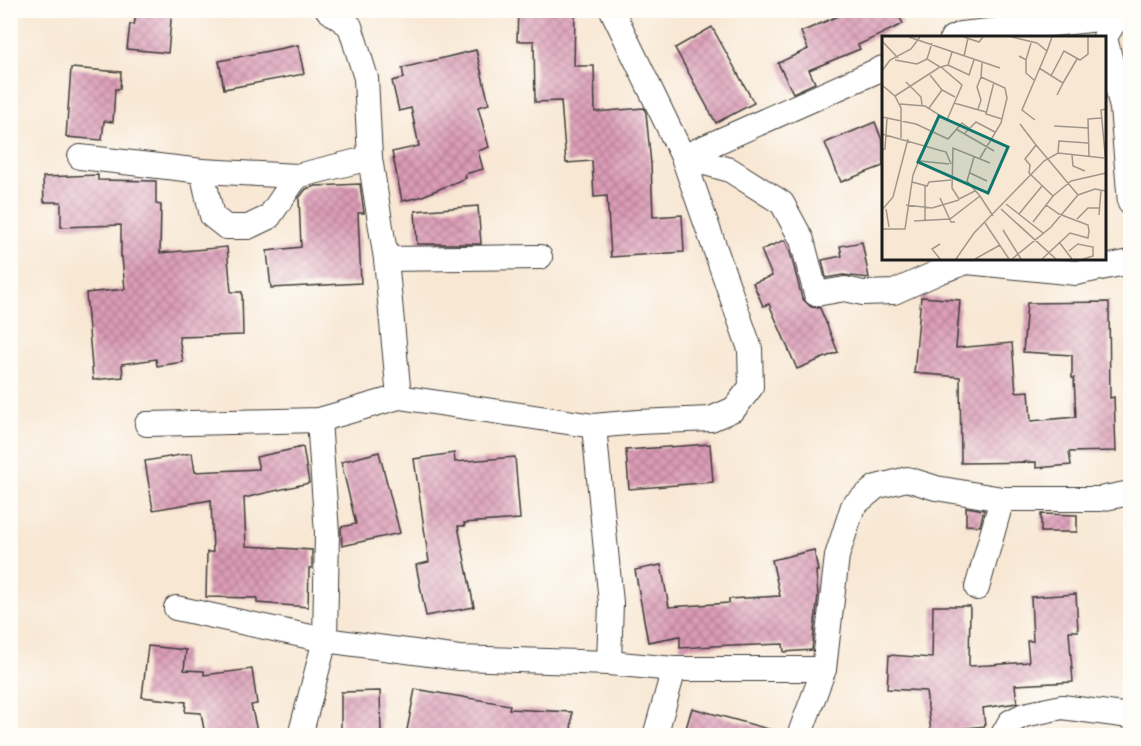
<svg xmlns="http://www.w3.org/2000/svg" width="1141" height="746" font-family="'IM FELL Double Pica',serif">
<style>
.building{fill:url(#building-cross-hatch)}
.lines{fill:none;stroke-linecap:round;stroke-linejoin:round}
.minor-casing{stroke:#3d3a37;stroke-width:26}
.minor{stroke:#fff;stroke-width:24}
.inset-road{fill:none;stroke:#a0968a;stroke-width:1.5}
.view{fill:#0f766e;fill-opacity:0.15;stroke:#0f766e;stroke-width:3}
.inset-edge{fill:none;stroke:#1c1c1c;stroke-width:3}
</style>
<defs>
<pattern id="building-cross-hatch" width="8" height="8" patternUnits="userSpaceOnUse" patternTransform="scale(1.5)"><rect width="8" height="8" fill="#db9bb6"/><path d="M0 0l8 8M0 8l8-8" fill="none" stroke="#b17e93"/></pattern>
</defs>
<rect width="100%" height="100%" fill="#fdfcf7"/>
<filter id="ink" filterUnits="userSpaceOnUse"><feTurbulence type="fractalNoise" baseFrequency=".0167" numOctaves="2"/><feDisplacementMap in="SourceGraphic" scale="12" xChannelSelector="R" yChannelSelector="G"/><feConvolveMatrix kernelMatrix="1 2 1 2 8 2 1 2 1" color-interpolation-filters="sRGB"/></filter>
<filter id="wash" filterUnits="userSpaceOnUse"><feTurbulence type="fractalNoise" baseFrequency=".008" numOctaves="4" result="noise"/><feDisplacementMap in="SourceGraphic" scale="24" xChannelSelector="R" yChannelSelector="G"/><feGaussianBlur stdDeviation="1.35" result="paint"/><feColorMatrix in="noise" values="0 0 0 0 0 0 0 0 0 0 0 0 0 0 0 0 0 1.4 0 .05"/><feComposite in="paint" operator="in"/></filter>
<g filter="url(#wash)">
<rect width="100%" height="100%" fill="#f8e7d3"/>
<g id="blocks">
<g class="building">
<polygon points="137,10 172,10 168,53 127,49 130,24 134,25"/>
<polygon points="518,10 575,10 574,66 594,66 595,112 644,108 646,113 651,164 653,217 682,215 684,252 611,257 607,196 594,197 592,161 566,163 561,101 535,102 534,41 517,41"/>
<polygon points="852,10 896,10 903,24 858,45 860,49 809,70 815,83 793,93 778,63 808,49 801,32"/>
<polygon points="712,27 754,103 716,123 675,48"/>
<polygon points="298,45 304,74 224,89 219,61"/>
<polygon points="476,50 489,104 478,107 489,147 478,151 483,169 465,174 466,178 420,197 402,201 392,152 419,146 411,108 399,111 392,81 404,78 402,68"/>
<polygon points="71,68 121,72 120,89 115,89 113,122 104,121 102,140 66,137"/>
<polygon points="875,122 883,143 883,166 841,182 825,143"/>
<polygon points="98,175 98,180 156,181 156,204 161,205 160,253 227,247 231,292 242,292 243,335 179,337 183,362 157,366 156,359 122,364 123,377 93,380 86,293 125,289 122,257 121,257 121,225 61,227 61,202 44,202 43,177"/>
<polygon points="360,184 364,213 358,213 361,283 271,288 267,251 301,247 299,198 306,189 316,186"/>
<polygon points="478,206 481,244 417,244 415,211"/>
<polygon points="785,240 791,255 802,298 811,307 820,308 838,352 797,369 769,304 763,306 753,283 772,276 761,250"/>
<polygon points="862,242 869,278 843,275 826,278 822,260 842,256 840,246"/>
<polygon points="921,297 960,300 956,348 1012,343 1016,392 1029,391 1031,421 1076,417 1074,378 1072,378 1072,355 1023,352 1027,303 1109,302 1110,398 1114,397 1116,451 1069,452 1071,465 1036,468 1036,462 961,463 960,377 914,373"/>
<polygon points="710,444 713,482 629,489 626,450"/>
<polygon points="303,447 309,483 244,498 246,546 312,550 312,568 309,568 308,607 257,603 257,598 206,597 207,552 213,552 211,500 153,510 145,461 192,453 195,472 259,469 256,457"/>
<polygon points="379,452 400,533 342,546 341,527 356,524 341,462"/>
<polygon points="454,453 455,462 515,457 520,519 464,523 465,526 458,526 474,607 426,616 416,565 429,562 414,459"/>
<polygon points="966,507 984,510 980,526 966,525"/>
<polygon points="1041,514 1077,515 1077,532 1041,532"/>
<polygon points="814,550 818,571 816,571 818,595 812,650 784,652 783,644 731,646 731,645 680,648 680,636 648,642 635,570 661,565 669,607 729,603 729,599 780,596 772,560"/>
<polygon points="1076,594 1078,631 1069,631 1073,682 1015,685 1017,703 983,708 985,726 931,732 926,691 887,689 889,655 932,658 933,606 970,606 969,666 990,665 1029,662 1027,641 1033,641 1031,597"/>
<polygon points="148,646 186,650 184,670 204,671 204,675 252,669 257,704 251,705 258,735 205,735 201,713 185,712 186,702 142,697"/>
<polygon points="415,689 510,705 509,709 572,712 571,735 406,735"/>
<polygon points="380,691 381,735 341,735 341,692"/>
<polygon points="692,708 772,730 771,735 684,735"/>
</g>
</g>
</g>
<g filter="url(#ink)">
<use href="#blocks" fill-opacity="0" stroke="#3d3a37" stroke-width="1.5"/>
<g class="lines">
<g class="minor-casing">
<g id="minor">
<polyline points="328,10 350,26 366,78 370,158 386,259 399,397"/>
<polyline points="1122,10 1105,37 1122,108 1130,203"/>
<polyline points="952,38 961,34 1118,17"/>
<polyline points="80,157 202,171 297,176 370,158"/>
<polyline points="683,157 730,170 782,203 802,240 816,294 845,289 863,293 894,292 941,271 967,262 1076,273 1130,262"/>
<polyline points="683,157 883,68"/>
<polyline points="202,171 212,216 226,227 248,227 269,217 297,176"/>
<polyline points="386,259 540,257"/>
<polyline points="147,424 319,420 399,397 594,426 638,422 711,419 734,409 751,387 750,349 683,157 612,10"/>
<polyline points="594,426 611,603 609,663"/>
<polyline points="977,588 1002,499"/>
<polyline points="176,608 325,640 459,658 609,663 674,669 824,669"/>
<polyline points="300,736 325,640 327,533 319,420"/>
<polyline points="655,736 674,669"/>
<polyline points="799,736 824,669 837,556 853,506 876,487 907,479 936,488 1002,499 1100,499 1130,493"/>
<polyline points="1002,736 1010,722 1024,715 1062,707 1130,716"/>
</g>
</g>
<use href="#minor" class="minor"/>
</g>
</g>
<g transform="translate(882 36)">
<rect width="224" height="224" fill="#f8e7d3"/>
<path class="inset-road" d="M27,1L118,32M82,1L97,6L101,1M130,1L155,7L165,15L170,1M0,5L16,22M82,20L86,2M137,20L144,24L149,7M13,24L35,28L45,23M144,24V37L152,44M66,29L87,39L92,24M59,31L66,29L70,16M157,32L181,47L175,59M0,35L8,24L29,13L38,1M48,39L60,54L73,61M169,40L182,15L198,24L206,18V1M24,46L39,61L40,69M112,46L104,78L120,83M181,47L195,23M0,49L13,60L58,31L45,23L50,7M13,60L19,72V102M72,67L104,76M18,68L43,70L65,84L80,49L59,31M47,72L60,54M96,73L99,64L95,51L99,41M224,73L219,74L224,128M0,81L34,88L66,103L80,87L87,92M153,84L140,74L165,15M138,88L154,109M172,90L207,92M74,93L112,115M83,97L94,86L113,96M0,98L64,116L69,128M0,114L3,113L5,82M176,117L177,105L206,107M190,119L191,130L203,135M207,121L206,83L219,82M98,122L119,87L125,62L123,52L99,41L100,27M38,125L67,128M88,137L105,145M189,145L224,137M30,146L45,150L47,146L69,144M93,155L77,163L70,152L71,112L108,127M98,160L111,180M171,160L147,137L148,129L143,123L154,109L196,159M58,162L69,186H73M124,168L161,197M24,169L50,172L77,164M4,173L7,191M119,173L174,223M0,174L11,161L26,103M137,178L160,150M217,179L219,154M195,183L206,172H218M32,185L68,183L98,160L85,145L92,121M43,185V150M151,186L171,160L189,145M103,187L127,223M0,193H23L31,139L49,95M121,194L139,223M177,206L190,223M187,215L196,208L211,211V220L201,223M58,223L50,213L58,208M74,223L92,197L162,125L176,117L222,122M93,223L118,209M130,223L169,191L196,159L213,153L224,155M160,223L188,197L206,202L207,195L206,189L177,178L164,169"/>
<path class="view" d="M57,80L126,111L106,157L36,126Z"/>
<rect width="224" height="224" class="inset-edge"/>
</g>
<rect width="1141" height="746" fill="none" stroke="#fdfcf7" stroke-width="36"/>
</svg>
